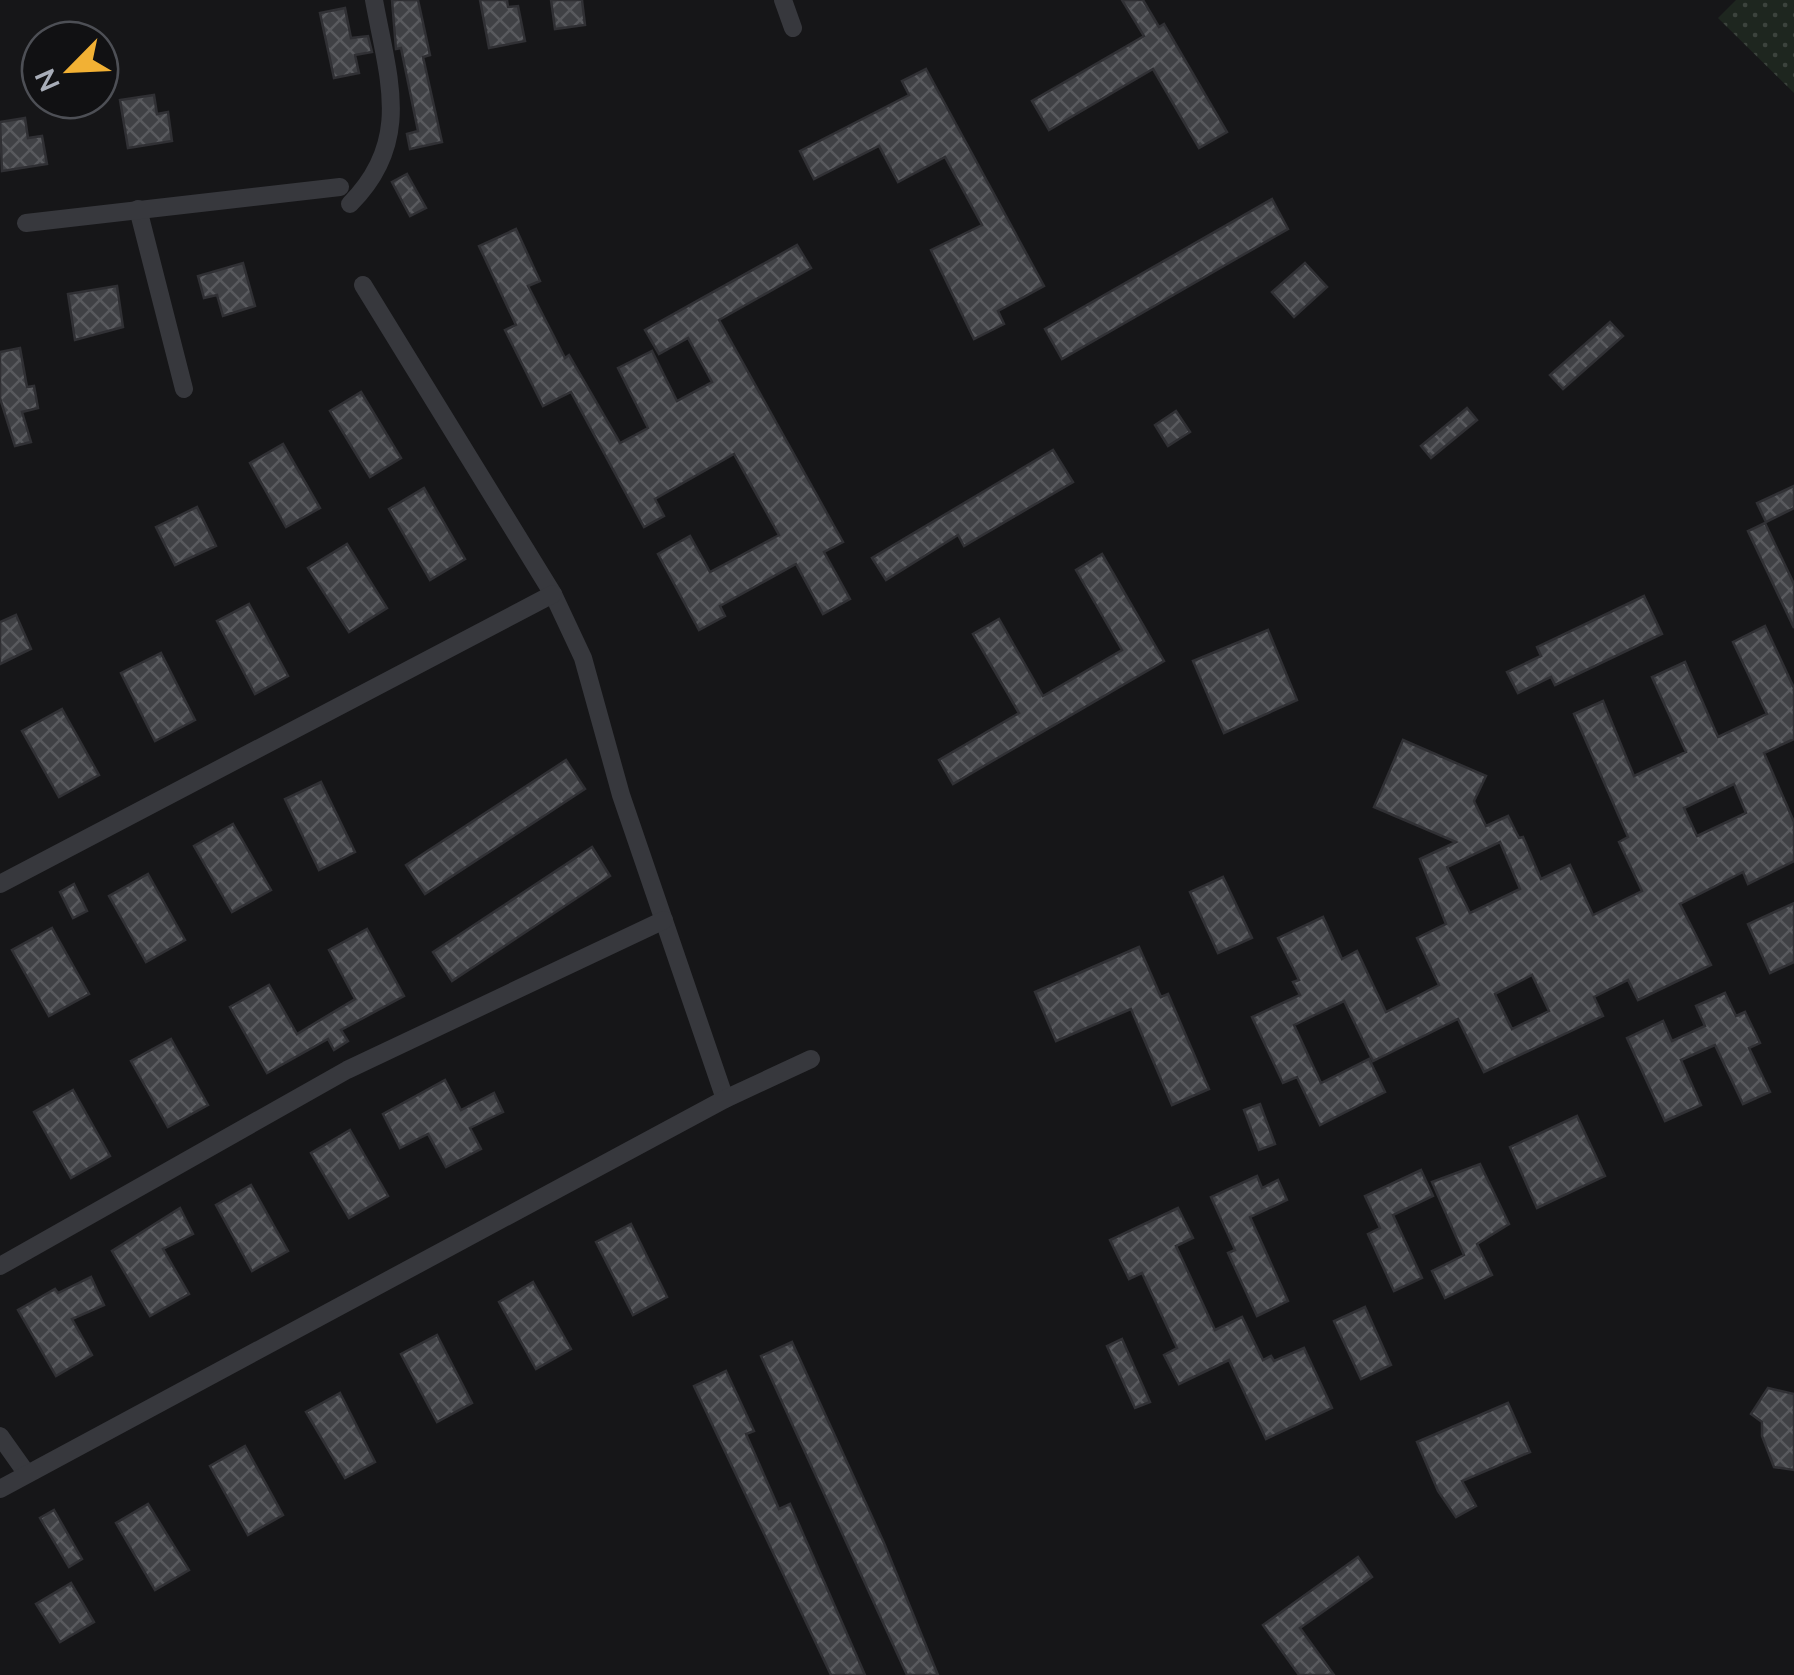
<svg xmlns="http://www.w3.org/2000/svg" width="1794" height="1675" font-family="'Nunito Sans',sans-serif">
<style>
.green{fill:url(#green-dots)}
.building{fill:url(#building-cross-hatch);stroke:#303034;stroke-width:2.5;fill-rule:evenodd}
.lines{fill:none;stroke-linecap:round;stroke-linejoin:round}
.street{stroke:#37383d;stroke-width:18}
</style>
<defs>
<pattern id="green-dots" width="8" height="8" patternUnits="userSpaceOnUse" patternTransform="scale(2.5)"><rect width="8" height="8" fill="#1e261f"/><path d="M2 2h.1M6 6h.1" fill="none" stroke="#3c433d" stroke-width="1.8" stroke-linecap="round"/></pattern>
<pattern id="building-cross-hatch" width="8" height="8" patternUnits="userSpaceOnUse" patternTransform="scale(2.5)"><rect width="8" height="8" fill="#404145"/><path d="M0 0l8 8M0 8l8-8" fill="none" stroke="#595a5e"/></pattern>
</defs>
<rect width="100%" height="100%" fill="#161618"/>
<polygon class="green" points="1736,0 1794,0 1794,93 1718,18"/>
<g class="building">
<polygon points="392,0 418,0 430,55 423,57 442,142 410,149 407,134 418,131 401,48 396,49"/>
<polygon points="480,0 507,0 508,7 518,6 525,41 489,48"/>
<polygon points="551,0 582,0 585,25 555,29"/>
<polygon points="1122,0 1143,0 1159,27 1164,24 1227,132 1199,148 1153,69 1049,130 1032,101 1144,36"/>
<polygon points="345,8 351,38 368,36 372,52 355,55 359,73 334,78 320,13"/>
<polygon points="926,69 1044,286 998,311 1004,324 974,339 931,250 982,225 945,157 898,182 879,146 814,179 800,151 909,95 902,81"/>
<polygon points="154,95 157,114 168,112 172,141 128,148 120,100"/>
<polygon points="25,118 28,138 42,136 47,164 2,171 0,122"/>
<polygon points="407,174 426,208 410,216 392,182"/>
<polygon points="1272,199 1288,229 1062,359 1045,329"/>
<polygon points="516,229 540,281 528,286 565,358 569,355 620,443 648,428 618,368 652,351 677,401 712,382 688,338 659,354 645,330 797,245 811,268 719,320 843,542 824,552 850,599 823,614 796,564 720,606 725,616 699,630 658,554 690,536 710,572 779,535 734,454 655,499 664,516 644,527 571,392 543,406 505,330 516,325 479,246"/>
<polygon points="243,263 255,306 223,316 217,295 204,298 198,276"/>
<polygon points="1305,263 1327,287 1294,317 1272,292"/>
<polygon points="117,286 123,327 75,340 68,294"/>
<polygon points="1610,322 1623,336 1563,389 1550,375"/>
<polygon points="20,348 27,387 34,386 38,408 22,412 31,442 15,446 0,398 0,352"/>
<polygon points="361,392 401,458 370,477 330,411"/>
<polygon points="1467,408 1477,420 1431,458 1421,446"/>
<polygon points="1176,411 1190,432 1168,446 1155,425"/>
<polygon points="283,444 320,508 286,527 250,463"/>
<polygon points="1053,450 1073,482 964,546 958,535 886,580 872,558"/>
<polygon points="1794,486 1794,508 1766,522 1757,503"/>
<polygon points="424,488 465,559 430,580 389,509"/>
<polygon points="197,507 216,546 175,565 156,527"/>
<polygon points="1765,523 1794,584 1794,628 1748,531"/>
<polygon points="347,544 387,608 349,632 308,568"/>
<polygon points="1102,554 1164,661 953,784 939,760 1019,713 973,634 999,619 1043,696 1122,650 1076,570"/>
<polygon points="1644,596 1662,634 1555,685 1551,677 1518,693 1507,672 1541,656 1537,647"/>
<polygon points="249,604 288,676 255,694 217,621"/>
<polygon points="16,615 31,649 0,664 0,622"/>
<path d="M1765,626L1794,688V739L1764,753L1794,822V861L1748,884L1743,872L1680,904L1711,965L1638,1000L1628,980L1594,997L1603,1016L1484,1072L1458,1019L1373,1061L1344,1001L1294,1025L1321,1083L1369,1059L1385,1092L1320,1125L1297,1077L1283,1083L1252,1017L1300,995L1293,982L1299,980L1278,938L1323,917L1342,959L1357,951L1386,1012L1439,985L1417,938L1446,924L1420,859L1456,842L1374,807L1403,740L1486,776L1474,801L1486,826L1508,816L1519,838L1523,837L1541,879L1570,865L1593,915L1642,891L1619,842L1628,837L1574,714L1603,701L1634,776L1686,752L1652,677L1685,662L1718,737L1767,714L1733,642ZM1734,784L1746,813L1697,836L1684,808ZM1500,842L1520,889L1470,913L1447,867ZM1532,975L1549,1011L1512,1029L1495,994Z"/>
<polygon points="1268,630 1297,700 1224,733 1193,661"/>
<polygon points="161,653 195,720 155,741 121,673"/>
<polygon points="62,709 99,775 59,797 22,731"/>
<polygon points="566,760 585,789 425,894 406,865"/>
<polygon points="321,782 355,852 319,870 285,799"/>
<polygon points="233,824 271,890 232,912 194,846"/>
<polygon points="592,847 610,876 452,981 433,952"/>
<polygon points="148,874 185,940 146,962 109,896"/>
<polygon points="1223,877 1252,938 1218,953 1190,892"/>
<polygon points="74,884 87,911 73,918 60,892"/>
<polygon points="1794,903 1794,962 1770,973 1748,924"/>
<polygon points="52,928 89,994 49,1016 12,950"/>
<polygon points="367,929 404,996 341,1030 348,1041 334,1050 328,1039 267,1073 230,1007 269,985 297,1034 355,999 329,950"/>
<polygon points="1139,947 1161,997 1168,994 1209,1089 1172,1105 1131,1009 1056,1041 1035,992"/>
<polygon points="1725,993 1736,1016 1745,1012 1760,1043 1749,1048 1770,1092 1743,1104 1715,1045 1681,1060 1701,1105 1665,1121 1627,1038 1663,1021 1672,1041 1705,1026 1696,1006"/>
<polygon points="171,1039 208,1105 168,1127 131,1061"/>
<polygon points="445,1080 461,1110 494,1093 503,1112 470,1128 481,1149 446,1167 428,1134 400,1148 383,1114"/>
<polygon points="73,1090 110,1156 71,1178 34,1112"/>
<polygon points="1260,1104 1275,1144 1259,1150 1244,1110"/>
<polygon points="1577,1116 1605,1176 1537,1208 1510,1147"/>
<polygon points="350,1130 388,1196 349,1218 311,1153"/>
<polygon points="1480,1164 1509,1224 1477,1244 1492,1275 1445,1298 1432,1271 1464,1255 1432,1182"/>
<polygon points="1421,1170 1433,1196 1393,1215 1422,1278 1394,1291 1368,1234 1380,1228 1365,1196"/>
<polygon points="1257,1176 1262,1188 1278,1180 1287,1200 1250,1217 1288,1301 1257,1316 1228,1253 1235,1250 1211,1197"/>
<polygon points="251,1185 288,1251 252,1271 216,1205"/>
<polygon points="180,1208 193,1234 163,1249 189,1294 150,1316 112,1251"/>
<polygon points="1178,1208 1193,1238 1176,1246 1215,1330 1242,1317 1263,1360 1271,1356 1274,1361 1304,1348 1332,1408 1266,1439 1229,1360 1179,1384 1164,1355 1177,1348 1142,1273 1129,1279 1110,1240"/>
<polygon points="631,1224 667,1297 633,1315 596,1242"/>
<polygon points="91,1277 104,1305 72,1319 92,1355 56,1376 18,1310 55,1289 58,1293"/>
<polygon points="533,1282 571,1349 536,1369 499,1302"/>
<polygon points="1365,1307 1391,1365 1361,1379 1334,1321"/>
<polygon points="437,1335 472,1403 437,1422 401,1354"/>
<polygon points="1122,1339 1150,1402 1135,1408 1107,1346"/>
<polygon points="792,1342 884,1543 938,1675 907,1675 761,1356"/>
<polygon points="726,1371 754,1431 746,1434 779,1509 790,1504 865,1675 831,1675 694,1386"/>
<polygon points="1768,1388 1794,1394 1794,1470 1774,1467 1762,1436 1762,1422 1751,1414"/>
<polygon points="340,1393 375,1462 345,1478 306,1412"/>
<polygon points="1508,1403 1530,1452 1462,1481 1476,1506 1456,1517 1438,1491 1417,1442"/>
<polygon points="245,1446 283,1515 248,1535 210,1466"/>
<polygon points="148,1504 189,1570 155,1590 116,1523"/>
<polygon points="54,1510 82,1559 69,1567 40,1518"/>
<polygon points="1358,1557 1372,1577 1300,1628 1334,1675 1299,1675 1263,1625"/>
<polygon points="71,1583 94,1622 60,1642 36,1604"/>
</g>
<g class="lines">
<g class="street">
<polyline points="783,0 793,28"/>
<path d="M350,204C413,141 388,78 374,0"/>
<polyline points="138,209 184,389"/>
<polyline points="26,223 340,187"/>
<polyline points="363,285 553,594 583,658 621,795 725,1099"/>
<polyline points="0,884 553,594"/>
<polyline points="0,1266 347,1070 664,920"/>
<polyline points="0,1436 27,1474"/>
<polyline points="0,1489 725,1099 811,1059"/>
</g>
</g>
<g transform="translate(70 70) rotate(246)"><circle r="48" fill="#111113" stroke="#4d4f55" stroke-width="2.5"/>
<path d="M0-8L18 38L0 25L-18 38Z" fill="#f2b134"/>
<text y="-15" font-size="28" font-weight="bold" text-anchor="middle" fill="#a8adb8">N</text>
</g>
</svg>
